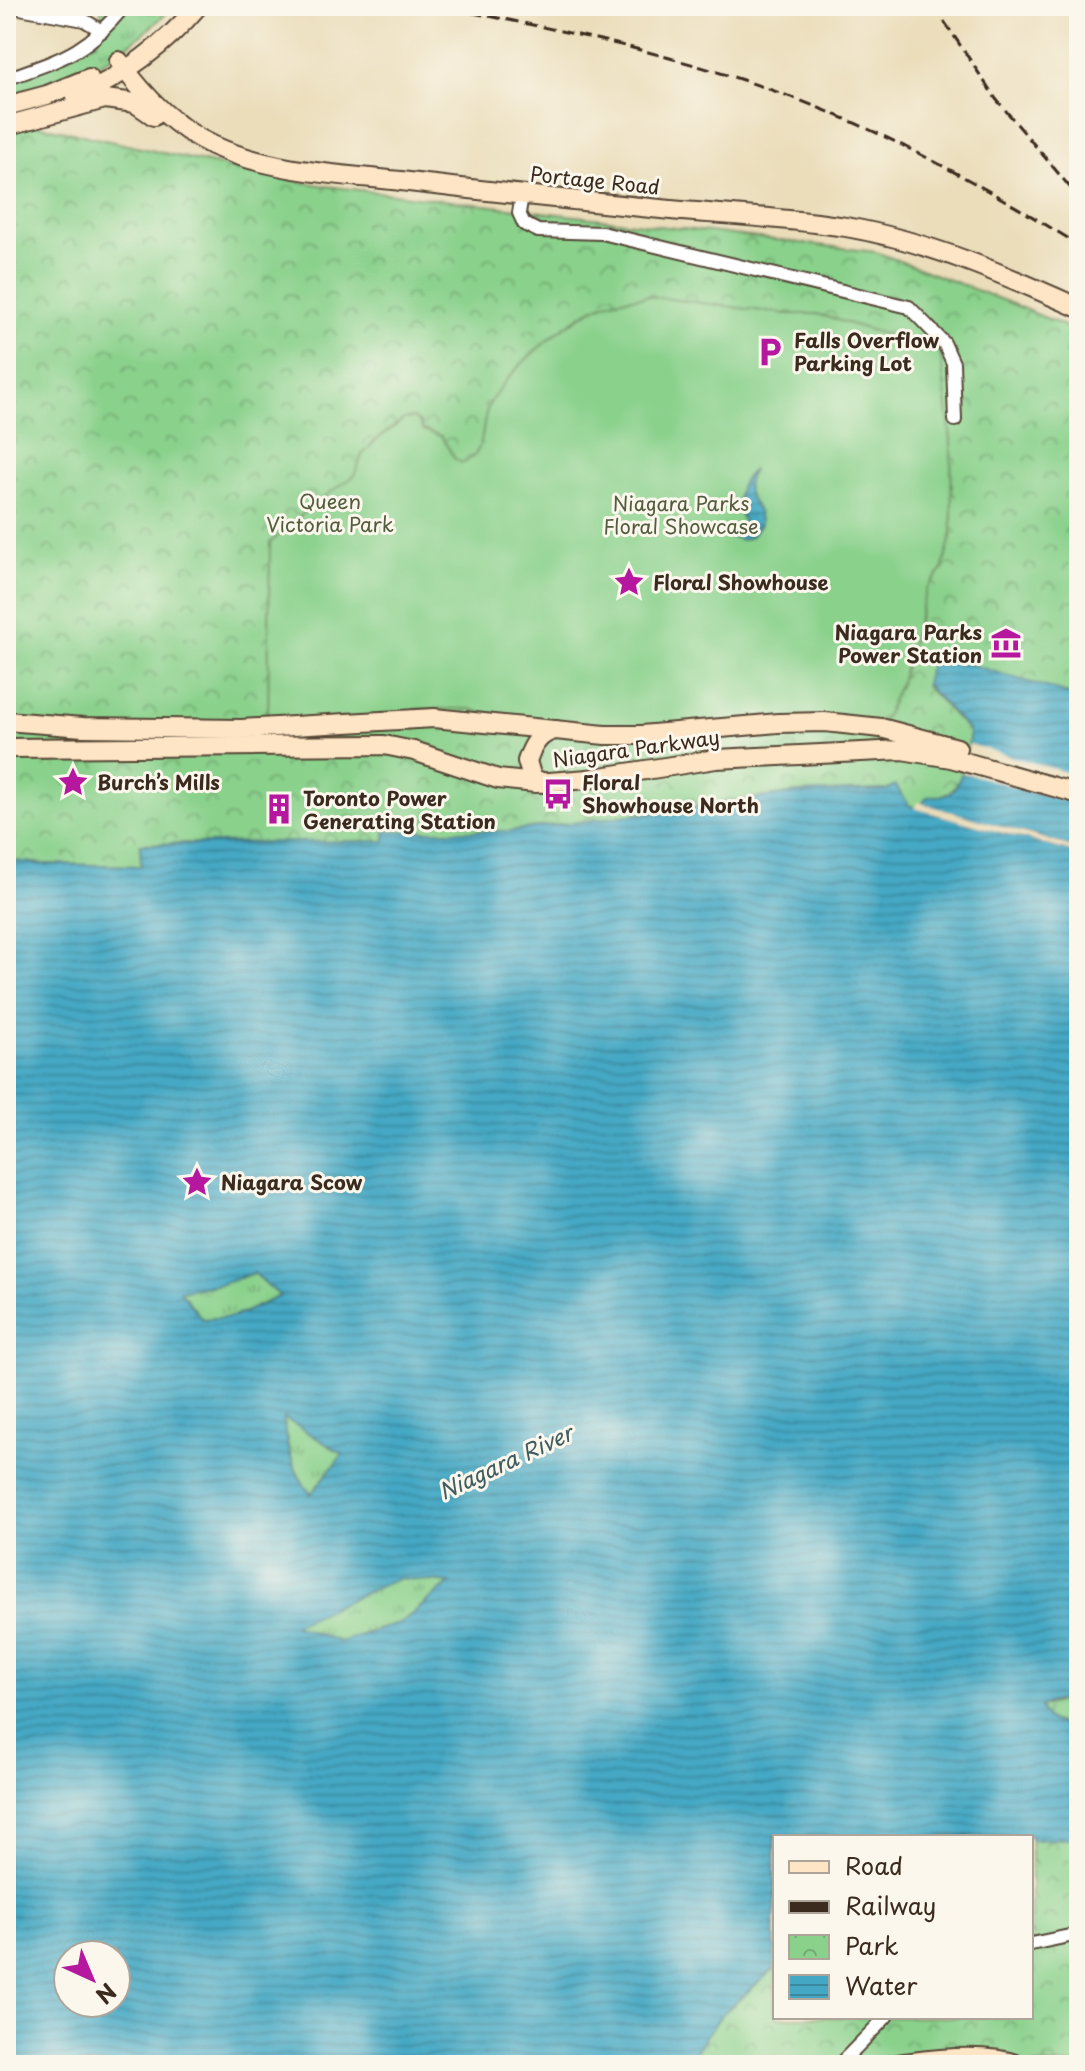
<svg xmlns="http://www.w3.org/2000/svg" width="1085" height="2071" font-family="'Playpen Sans',sans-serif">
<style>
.grass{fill:url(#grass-tufts);stroke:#627e55;stroke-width:2}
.park{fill:url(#park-crowns);stroke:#627e55;stroke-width:2}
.garden{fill:#8ad18c;stroke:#627e55;stroke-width:2}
.water{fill:url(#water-rules);stroke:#406971;stroke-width:2;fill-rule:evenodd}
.pier{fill:#ebddba}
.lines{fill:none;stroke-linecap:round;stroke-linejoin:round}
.street-casing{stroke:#554535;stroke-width:16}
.secondary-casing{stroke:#554535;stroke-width:22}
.street{stroke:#fff;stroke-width:12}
.secondary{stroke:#fde5c5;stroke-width:18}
.rail{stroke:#3b2a1e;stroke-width:3;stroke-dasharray:12 6;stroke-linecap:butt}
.labels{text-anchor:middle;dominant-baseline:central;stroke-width:6;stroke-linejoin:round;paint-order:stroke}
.street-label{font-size:20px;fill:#3b2a1e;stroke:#fbf7ec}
.poi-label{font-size:20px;font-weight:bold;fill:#3b2a1e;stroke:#fbf7ec;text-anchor:start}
.park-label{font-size:20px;fill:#535c3f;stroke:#fbf7ec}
.water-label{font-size:22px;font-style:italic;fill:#3f5c60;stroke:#fbf7ec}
</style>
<defs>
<pattern id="grass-tufts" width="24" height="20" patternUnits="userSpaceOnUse" patternTransform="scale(2)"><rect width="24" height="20" fill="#8ad18c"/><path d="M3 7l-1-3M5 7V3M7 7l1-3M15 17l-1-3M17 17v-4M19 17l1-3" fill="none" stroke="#72aa72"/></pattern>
<pattern id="park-crowns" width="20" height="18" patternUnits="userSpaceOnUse" patternTransform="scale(2)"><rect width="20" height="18" fill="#8ad18c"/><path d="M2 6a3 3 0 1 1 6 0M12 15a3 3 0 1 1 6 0" fill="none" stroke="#72aa72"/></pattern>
<pattern id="water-rules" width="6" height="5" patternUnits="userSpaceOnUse" patternTransform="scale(2)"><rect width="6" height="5" fill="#44a8c4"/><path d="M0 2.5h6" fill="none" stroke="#3a899f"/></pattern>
</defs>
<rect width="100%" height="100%" fill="#fbf7ec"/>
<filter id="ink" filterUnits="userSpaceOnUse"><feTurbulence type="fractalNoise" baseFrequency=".0125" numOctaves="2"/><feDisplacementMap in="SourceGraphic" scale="16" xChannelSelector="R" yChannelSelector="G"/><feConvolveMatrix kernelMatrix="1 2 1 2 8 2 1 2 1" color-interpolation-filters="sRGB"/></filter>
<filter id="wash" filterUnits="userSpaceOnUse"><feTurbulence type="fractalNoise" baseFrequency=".006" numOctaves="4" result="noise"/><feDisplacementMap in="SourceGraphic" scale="32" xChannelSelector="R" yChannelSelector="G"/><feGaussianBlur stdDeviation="1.8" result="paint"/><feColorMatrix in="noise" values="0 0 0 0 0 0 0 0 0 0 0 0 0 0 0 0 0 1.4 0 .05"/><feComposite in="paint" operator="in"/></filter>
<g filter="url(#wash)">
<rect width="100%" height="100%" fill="#ebddba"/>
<g class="grass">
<path d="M102,6H174C122,56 81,80 12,99L6,81L97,41Z"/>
<polygon points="254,1273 280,1296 234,1317 202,1319 179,1290 221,1284"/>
<path d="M283,1417L344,1455L310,1495C292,1468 287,1449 283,1417Z"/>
<polygon points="398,1577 451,1582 402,1622 340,1642 292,1625"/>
<path d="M1079,1696V1719C1064,1729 1045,1724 1040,1707Z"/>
</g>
<g class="park">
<path d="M33,124L262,175L326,186L876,252L1010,303L1079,332V697L926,687L968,730C972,742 962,784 951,791C939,801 926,792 919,809L910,806L887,790L798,793L510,831H386V841L141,844V866L43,864L6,860V130Z"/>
<polygon points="1079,1838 1079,2065 686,2065 721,2015 775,1968 775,2017 1031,2017 1031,1840"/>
</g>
<path class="garden" d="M647,296L786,314H817L940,351L951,440L952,533L942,571L927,588L900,683L885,717L877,721L613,729L489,715L471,709H415L412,714L268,723L270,543L315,503L354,476L362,455L375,441L404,419L413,418L420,423L423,430L441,436L455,459L462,463C489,454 479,425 489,405C507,370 577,309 616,300C626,298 637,298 647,296Z"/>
<g class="water">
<path d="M753,470C736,497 761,501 760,524L752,536L742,540L730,537L740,533L744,525C743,518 739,513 738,506C736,492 742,479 753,470Z"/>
<path d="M932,653L1079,697V849L922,804L927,797C935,796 945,797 952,791C961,783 972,741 968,730L925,684Z"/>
<path d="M895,785L910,806L1079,854V1696L1048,1703L1040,1707C1045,1724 1064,1729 1079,1719V1838L1031,1840V1837H775V1968L721,2015L686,2065H6V860L43,864L141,866L140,844L385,841V831H510L798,793L887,790ZM254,1273L280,1296L234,1317L202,1319L180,1291L221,1284ZM284,1418L343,1454L311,1494C293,1472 285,1446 284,1418ZM398,1578L450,1583L402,1622L340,1642L293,1625ZM68,1955H116V2003H68Z"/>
</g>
<g class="pier">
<polygon points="969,744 1079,776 1079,804 961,772"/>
<polygon points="918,802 1079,849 1079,854 914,808"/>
</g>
</g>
<g filter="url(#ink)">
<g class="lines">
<g class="street-casing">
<g id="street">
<polyline points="9,6 84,20 102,31"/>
<path d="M6,79C61,59 86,54 124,6"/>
<polyline points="522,195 519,213 524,224 538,231 602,233 909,307 944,343 953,363 955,420"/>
<polyline points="1031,1944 1079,1934"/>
<polyline points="839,2065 886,2017"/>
</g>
</g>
<g class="secondary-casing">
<g id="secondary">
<path d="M119,61C143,95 174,127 212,145C270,172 338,174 401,181C491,192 581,201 671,210C730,215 788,218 846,227C928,241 1003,274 1079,308"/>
<path d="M76,97C123,76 165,45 198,6"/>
<polyline points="6,106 47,95 89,78"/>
<polyline points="6,126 105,99 135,103 154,116"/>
<polyline points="6,721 83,727 241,729 434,718 605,735 641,735 778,723 825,722 881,728 957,748"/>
<polyline points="6,748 384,745 414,751 498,779 536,783 588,779 716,759 902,750 951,758 1079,794"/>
<path d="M544,783L532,778L527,761C532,746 539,733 556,730"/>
<path d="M892,2065C925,2059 987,2052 1018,2065"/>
</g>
</g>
<use href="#street" class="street"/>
<use href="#secondary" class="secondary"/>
<g class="rail">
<path d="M436,6C588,34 743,69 883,136C951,168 1016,206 1079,245"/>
<polyline points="934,6 996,99 1079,198"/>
</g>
</g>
</g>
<defs>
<g id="parking-bare" transform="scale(2.4)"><path d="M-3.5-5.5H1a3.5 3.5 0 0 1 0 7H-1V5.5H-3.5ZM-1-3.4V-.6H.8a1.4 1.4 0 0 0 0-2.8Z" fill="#b5179e" stroke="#fbf7ec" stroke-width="2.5" paint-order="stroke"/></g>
<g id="sight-bare" transform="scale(2.4)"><path d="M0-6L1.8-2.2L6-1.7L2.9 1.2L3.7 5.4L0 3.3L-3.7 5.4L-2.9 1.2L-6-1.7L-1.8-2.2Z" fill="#b5179e" stroke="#fbf7ec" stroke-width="2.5" paint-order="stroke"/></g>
<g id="museum-bare" transform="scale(2.4)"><path d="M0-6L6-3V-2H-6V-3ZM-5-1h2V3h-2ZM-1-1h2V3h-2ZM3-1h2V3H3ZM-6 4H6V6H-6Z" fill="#b5179e" stroke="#fbf7ec" stroke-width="2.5" paint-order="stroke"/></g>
<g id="bus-bare" transform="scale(2.4)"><path d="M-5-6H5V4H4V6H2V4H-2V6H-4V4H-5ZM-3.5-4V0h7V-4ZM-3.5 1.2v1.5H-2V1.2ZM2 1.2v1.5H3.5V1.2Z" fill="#b5179e" stroke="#fbf7ec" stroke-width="2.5" paint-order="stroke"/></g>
<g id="building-bare" transform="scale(2.4)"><path d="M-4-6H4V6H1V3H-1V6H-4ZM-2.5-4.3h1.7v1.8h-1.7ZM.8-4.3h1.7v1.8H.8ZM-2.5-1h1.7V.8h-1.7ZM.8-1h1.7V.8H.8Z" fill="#b5179e" stroke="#fbf7ec" stroke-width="2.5" paint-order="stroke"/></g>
</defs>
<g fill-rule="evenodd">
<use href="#parking-bare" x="770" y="352"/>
<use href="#sight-bare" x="629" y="582"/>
<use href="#museum-bare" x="1006" y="643"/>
<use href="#sight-bare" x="73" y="782"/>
<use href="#bus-bare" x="558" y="794"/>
<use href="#building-bare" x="279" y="809"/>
<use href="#sight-bare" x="197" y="1182"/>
</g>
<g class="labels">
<g class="street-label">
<text transform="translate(595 180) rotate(6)">Portage Road</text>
<text transform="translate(636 748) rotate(-8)">Niagara Parkway</text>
</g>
<g class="poi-label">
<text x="794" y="340">Falls Overflow<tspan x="794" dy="23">Parking Lot</tspan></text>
<text x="653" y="582">Floral Showhouse</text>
<text x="982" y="632" text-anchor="end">Niagara Parks<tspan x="982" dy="23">Power Station</tspan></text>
<text x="97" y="782">Burch’s Mills</text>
<text x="582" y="782">Floral<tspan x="582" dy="23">Showhouse North</tspan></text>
<text x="303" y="798">Toronto Power<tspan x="303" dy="23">Generating Station</tspan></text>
<text x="221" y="1182">Niagara Scow</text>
</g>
<g class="park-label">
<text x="330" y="501">Queen<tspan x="330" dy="23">Victoria Park</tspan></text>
<text x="681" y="503">Niagara Parks<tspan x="681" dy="23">Floral Showcase</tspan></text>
</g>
<g class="water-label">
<text transform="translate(505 1461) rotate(-25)">Niagara River</text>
</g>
</g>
<rect width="1085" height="2071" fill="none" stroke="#fbf7ec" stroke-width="32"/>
<rect x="773" y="1835" width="260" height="184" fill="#fbf7ec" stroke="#aea59a" stroke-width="2"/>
<rect x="789" y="1861" width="40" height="12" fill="#fde5c5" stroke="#aea59a" stroke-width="2"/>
<text x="845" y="1875" font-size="24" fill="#3b2a1e">Road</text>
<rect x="789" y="1901" width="40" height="12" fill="#3b2a1e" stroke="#aea59a" stroke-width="2"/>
<text x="845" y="1915" font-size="24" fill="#3b2a1e">Railway</text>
<rect x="789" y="1935" width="40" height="24" fill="url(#park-crowns)" stroke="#aea59a" stroke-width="2"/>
<text x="845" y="1955" font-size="24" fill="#3b2a1e">Park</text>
<rect x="789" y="1975" width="40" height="24" fill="url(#water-rules)" stroke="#aea59a" stroke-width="2"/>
<text x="845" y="1995" font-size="24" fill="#3b2a1e">Water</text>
<g transform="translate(92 1979) rotate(136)"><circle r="38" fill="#fbf7ec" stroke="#aea59a" stroke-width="2"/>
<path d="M0-6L14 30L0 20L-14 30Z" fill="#b5179e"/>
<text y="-12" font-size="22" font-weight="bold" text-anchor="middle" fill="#3b2a1e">N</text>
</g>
</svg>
